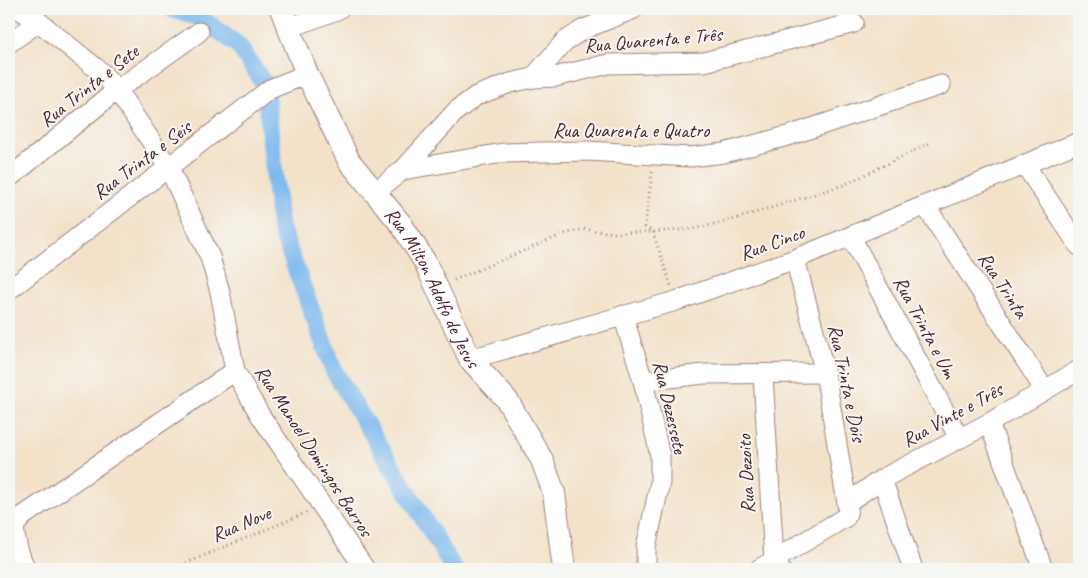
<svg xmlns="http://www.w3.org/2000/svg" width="1088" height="578" font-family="Caveat,sans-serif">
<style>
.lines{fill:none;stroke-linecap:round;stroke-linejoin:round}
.canal{stroke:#7bb8ee;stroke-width:18}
.minor-casing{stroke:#9e807a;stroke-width:21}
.tertiary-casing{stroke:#9e807a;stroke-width:24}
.path{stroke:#9e807a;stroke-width:3;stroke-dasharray:1 4;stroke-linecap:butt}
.minor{stroke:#fff;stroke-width:19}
.tertiary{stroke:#fff;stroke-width:22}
.labels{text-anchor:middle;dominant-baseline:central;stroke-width:4;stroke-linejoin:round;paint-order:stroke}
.street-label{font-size:20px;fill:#4a1f2b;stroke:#f6f6f2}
</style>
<rect width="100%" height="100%" fill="#f6f6f2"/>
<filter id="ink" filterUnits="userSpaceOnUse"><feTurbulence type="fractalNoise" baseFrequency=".02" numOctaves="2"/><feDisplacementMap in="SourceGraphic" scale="10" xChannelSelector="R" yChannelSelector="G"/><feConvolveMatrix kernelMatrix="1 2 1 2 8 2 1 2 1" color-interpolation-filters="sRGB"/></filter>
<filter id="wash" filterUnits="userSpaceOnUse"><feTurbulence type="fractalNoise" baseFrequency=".0096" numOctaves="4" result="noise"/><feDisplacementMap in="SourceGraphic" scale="20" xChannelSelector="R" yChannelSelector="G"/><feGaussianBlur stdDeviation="1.12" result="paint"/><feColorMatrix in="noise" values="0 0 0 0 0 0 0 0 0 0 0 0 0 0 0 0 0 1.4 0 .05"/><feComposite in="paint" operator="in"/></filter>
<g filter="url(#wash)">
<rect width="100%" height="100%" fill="#f3e2c9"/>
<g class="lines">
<polyline class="canal" points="172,9 199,17 238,45 265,85 280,226 334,371 454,569"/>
</g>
</g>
<g filter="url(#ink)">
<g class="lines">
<g class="minor-casing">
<g id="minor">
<polyline points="19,9 39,22 102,73 117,90 169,168 210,257 220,292 235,371 260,415 365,569"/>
<polyline points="289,28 339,9"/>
<polyline points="9,43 39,22"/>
<polyline points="533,78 564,42 582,30 634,9"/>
<polyline points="1025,165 1079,246"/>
<polyline points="403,170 503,153 587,151 690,157 724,153 791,135 941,85"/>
<polyline points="9,178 117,90 199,32"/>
<polyline points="375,192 403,170 456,111 476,96 510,83 533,78 555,77 608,64 704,62 854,23"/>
<polyline points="925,205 1044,389"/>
<polyline points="851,237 959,438"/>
<polyline points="9,290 270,89 307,74"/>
<polyline points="623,315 643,381 660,456 660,483 646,547 646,569"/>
<polyline points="470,359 676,301 795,259 1079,142"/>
<polyline points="763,375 774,561 780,569"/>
<polyline points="643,381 704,374 825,373"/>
<polyline points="989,423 1043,569"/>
<polyline points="882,479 913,569"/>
<polyline points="848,502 882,479 989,423 1079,370"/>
<path d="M26,569C19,555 15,542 14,526L23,516L235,371"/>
<polyline points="759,569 846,517 848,509 825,373 795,259"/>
</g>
</g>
<g class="tertiary-casing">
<g id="tertiary">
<path id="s1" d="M281,9L307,74L349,161L401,224L425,262L470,359L507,400L542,460L554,493L564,569"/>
</g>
</g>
<g class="path">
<polyline points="652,172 645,227 653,232 671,286"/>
<polyline points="454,280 564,234 584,229 613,233 653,232 693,229 732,220 844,185 932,142"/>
<polyline points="172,569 308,512"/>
</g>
<use href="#minor" class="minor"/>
<use href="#tertiary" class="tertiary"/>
</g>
</g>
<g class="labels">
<g class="street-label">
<text transform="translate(653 40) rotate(-5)">Rua Quarenta e Três</text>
<text transform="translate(89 86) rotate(-38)">Rua Trinta e Sete</text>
<text x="631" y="130">Rua Quarenta e Quatro</text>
<text transform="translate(142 160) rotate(-37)">Rua Trinta e Seis</text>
<text transform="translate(772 243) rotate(-20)">Rua Cinco</text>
<text transform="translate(1003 285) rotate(57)">Rua Trinta</text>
<text stroke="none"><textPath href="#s1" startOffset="319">Rua Milton Adolfo de Jesus</textPath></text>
<text transform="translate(925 327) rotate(62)">Rua Trinta e Um</text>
<text transform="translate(847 383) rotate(78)">Rua Trinta e Dois</text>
<text transform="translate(670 407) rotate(77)">Rua Dezessete</text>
<text transform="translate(952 415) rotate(-29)">Rua Vinte e Três</text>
<text transform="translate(314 451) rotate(57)">Rua Manoel Domingos Barros</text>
<text transform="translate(746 474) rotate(-93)">Rua Dezoito</text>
<text transform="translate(241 524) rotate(-23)">Rua Nove</text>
</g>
</g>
<rect width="1088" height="578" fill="none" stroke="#f6f6f2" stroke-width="30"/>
</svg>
